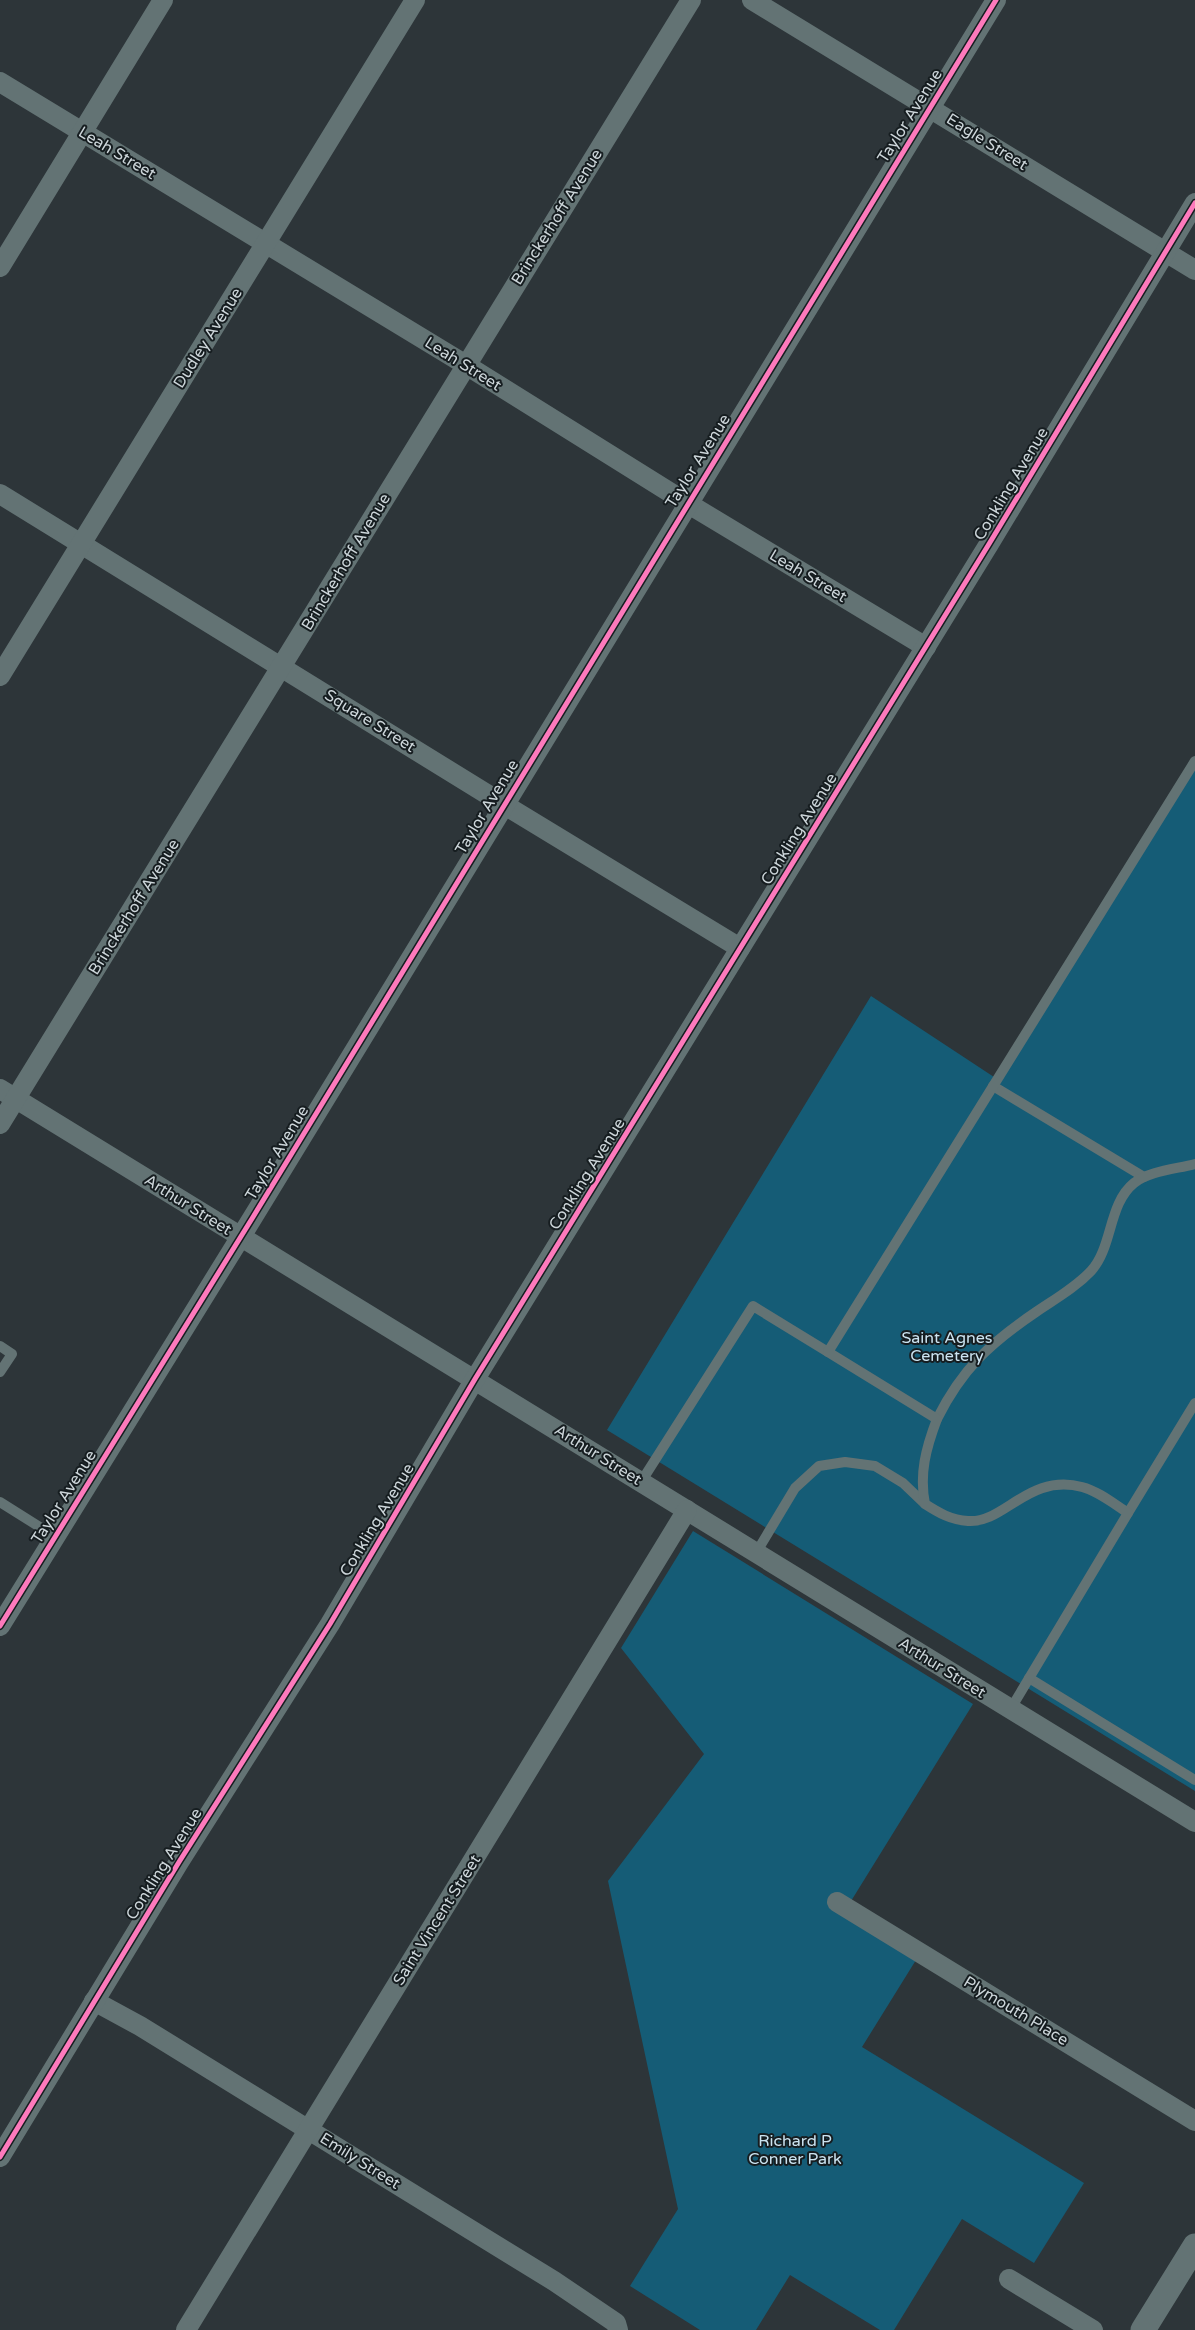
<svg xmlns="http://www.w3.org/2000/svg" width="1195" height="2330" font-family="'Varela Round',sans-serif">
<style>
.green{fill:#155c76}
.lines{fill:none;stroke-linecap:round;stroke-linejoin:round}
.service{stroke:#637374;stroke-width:10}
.minor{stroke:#637374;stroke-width:20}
.tertiary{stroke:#637374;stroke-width:25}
.cycleway-casing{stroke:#161d20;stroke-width:8}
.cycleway{stroke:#fd7abc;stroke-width:5}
.labels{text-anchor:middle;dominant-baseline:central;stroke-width:4;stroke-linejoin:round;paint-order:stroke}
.street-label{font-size:16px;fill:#cdd6da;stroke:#161d20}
.park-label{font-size:16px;fill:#cce4f1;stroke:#161d20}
</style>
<rect width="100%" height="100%" fill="#2d3539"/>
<g class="green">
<polygon points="1195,764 1195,1791 607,1430 871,996 994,1077"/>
<polygon points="693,1531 973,1704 843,1914 916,1960 862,2047 1084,2183 1034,2263 962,2219 894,2330 880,2330 790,2275 756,2330 700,2330 630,2286 678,2209 608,1881 704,1754 621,1648"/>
</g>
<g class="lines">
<g class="service">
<polyline points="993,1086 1144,1177"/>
<polyline points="0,1346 12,1354 0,1372"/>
<path d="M937,1419C962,1369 990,1343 1036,1312C1055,1299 1075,1288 1091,1271C1113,1247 1108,1204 1134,1183C1149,1171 1176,1169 1195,1164"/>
<polyline points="641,1482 753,1306 828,1352"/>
<polyline points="0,1502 54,1536"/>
<polyline points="1128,1513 1195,1403"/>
<polyline points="756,1553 795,1488 819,1466 845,1462 875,1466 903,1483 925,1504"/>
<polyline points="1029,1678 1195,1780"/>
<path d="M1010,1710L1128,1513C1114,1504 1098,1491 1082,1487C1028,1473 1004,1524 968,1521C951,1520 939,1513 925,1504C919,1474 926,1448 937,1419L828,1352L1195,761"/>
</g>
<g class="minor">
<polyline points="752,0 1195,270"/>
<polyline points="0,82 466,365 687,503 926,647"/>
<polyline points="0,267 163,0"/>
<polyline points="0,494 503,804 740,948"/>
<polyline points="0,676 415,0"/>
<polyline points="0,1089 1195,1822"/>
<polyline points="0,1124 691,0"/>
<polyline points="0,1626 253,1217 996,0"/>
<polyline points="837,1902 1195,2121"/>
<polyline points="94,2001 140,2026 554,2281 616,2323 618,2330"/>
<polyline points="0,2157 179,1862 330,1624 475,1379 989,544 1195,203"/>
<polyline points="1009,2279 1093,2330"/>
<polyline points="186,2330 687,1510"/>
</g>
<polyline class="tertiary" points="1143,2330 1195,2246"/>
<g class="cycleway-casing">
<g id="cycleway">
<polyline points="0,1626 253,1217 996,0"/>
<polyline points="0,2157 179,1862 330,1624 475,1379 989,544 1195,203"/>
</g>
</g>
<use href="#cycleway" class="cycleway"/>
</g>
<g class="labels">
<g class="street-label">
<text transform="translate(910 116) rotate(-58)">Taylor Avenue</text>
<text transform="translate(987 142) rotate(32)">Eagle Street</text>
<text transform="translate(117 153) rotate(31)">Leah Street</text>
<text transform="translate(557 217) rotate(-58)">Brinckerhoff Avenue</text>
<text transform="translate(208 338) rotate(-58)">Dudley Avenue</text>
<text transform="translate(463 364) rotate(32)">Leah Street</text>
<text transform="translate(698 461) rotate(-58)">Taylor Avenue</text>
<text transform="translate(1011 484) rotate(-59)">Conkling Avenue</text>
<text transform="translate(346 562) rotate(-59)">Brinckerhoff Avenue</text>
<text transform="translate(808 576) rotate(31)">Leah Street</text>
<text transform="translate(370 721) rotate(32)">Square Street</text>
<text transform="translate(487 807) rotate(-59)">Taylor Avenue</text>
<text transform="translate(799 829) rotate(-58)">Conkling Avenue</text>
<text transform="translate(134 907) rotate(-58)">Brinckerhoff Avenue</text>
<text transform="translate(277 1153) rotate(-59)">Taylor Avenue</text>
<text transform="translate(587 1174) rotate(-58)">Conkling Avenue</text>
<text transform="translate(188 1205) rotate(32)">Arthur Street</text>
<text transform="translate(598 1455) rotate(32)">Arthur Street</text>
<text transform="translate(64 1497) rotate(-58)">Taylor Avenue</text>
<text transform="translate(377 1520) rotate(-59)">Conkling Avenue</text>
<text transform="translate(942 1668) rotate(32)">Arthur Street</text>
<text transform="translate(164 1864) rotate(-58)">Conkling Avenue</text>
<text transform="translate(437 1920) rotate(-58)">Saint Vincent Street</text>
<text transform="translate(1016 2011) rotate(31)">Plymouth Place</text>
<text transform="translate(360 2161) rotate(32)">Emily Street</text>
</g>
<g class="park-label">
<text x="947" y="1338">Saint Agnes<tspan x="947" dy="18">Cemetery</tspan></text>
<text x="795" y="2141">Richard P<tspan x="795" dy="18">Conner Park</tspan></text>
</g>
</g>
</svg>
